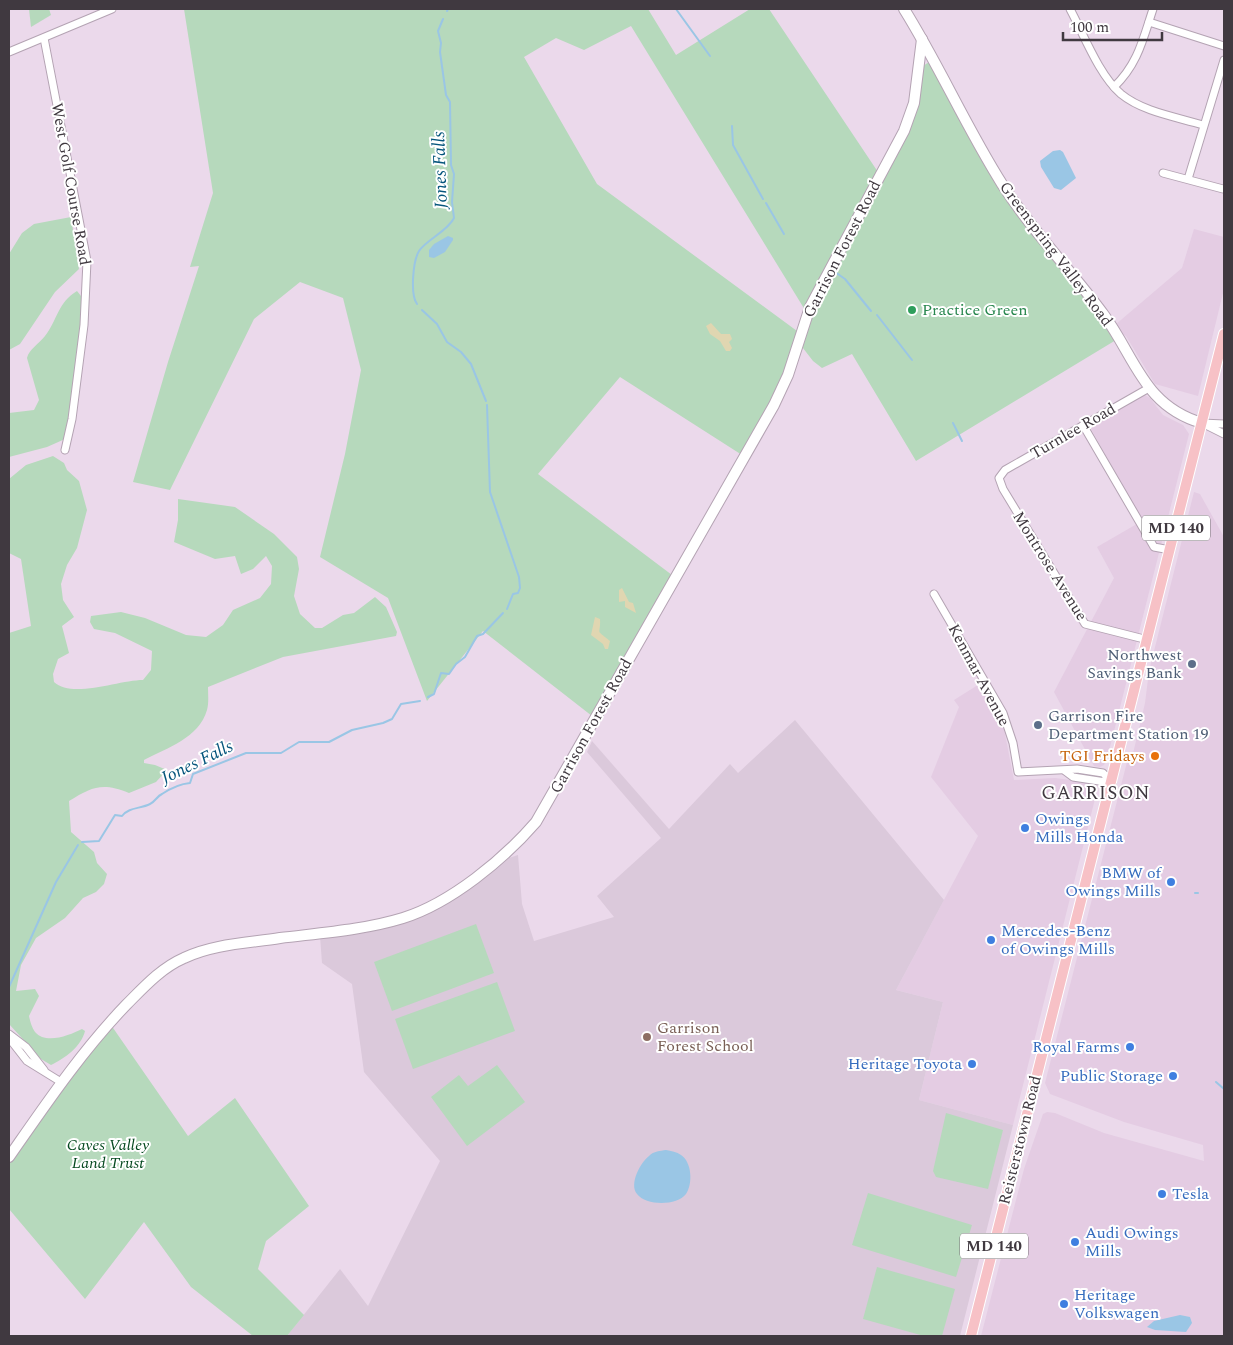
<svg xmlns="http://www.w3.org/2000/svg" width="1233" height="1345" font-family="Spectral,serif">
<style>
.built{fill:#e4cce3}
.education{fill:#dbc9db}
.green{fill:#b6d9bc;fill-rule:evenodd}
.sand{fill:#e0d6b1}
.water{fill:#9ac6e5}
.lines{fill:none;stroke-linecap:round;stroke-linejoin:round}
.stream{stroke:#9ac6e5;stroke-width:2}
.street-casing{stroke:#b4a3b3;stroke-width:9}
.secondary-casing{stroke:#b4a3b3;stroke-width:12}
.primary-casing{stroke:#fff;stroke-width:12}
.street{stroke:#fff;stroke-width:7}
.secondary{stroke:#fff;stroke-width:10}
.primary{stroke:#f7c1c6;stroke-width:10}
.leisure-dot{fill:#2e9e5b;stroke:#fff;stroke-width:2}
.service-dot{fill:#5c6f8a;stroke:#fff;stroke-width:2}
.food-dot{fill:#e8710a;stroke:#fff;stroke-width:2}
.shop-dot{fill:#3f7fe0;stroke:#fff;stroke-width:2}
.education-dot{fill:#8d6e63;stroke:#fff;stroke-width:2}
.labels{text-anchor:middle;dominant-baseline:central;stroke-width:4;stroke-linejoin:round;paint-order:stroke}
.shield{fill:#fff;stroke:#797479;stroke-width:1}
.shield-label{font-size:15px;font-weight:bold;fill:#403940}
.street-label{font-size:16px;fill:#403940;stroke:#fff}
.leisure-label{font-size:16px;fill:#27864d;stroke:#fff;text-anchor:start}
.service-label{font-size:16px;fill:#4e5e75;stroke:#fff;text-anchor:end}
.food-label{font-size:16px;fill:#c56008;stroke:#fff;text-anchor:end}
.shop-label{font-size:16px;fill:#366cbe;stroke:#fff;text-anchor:start}
.education-label{font-size:16px;fill:#785e54;stroke:#fff;text-anchor:start}
.park-label{font-size:16px;font-style:italic;fill:#05491f;stroke:#fff}
.water-label{font-size:18px;font-style:italic;fill:#05557c;stroke:#fff}
.quarter-label{font-size:19px;letter-spacing:1px;fill:#403940;stroke:#fff}
</style>
<rect width="100%" height="100%" fill="#ebd9eb"/>
<g class="built">
<polygon points="1194,229 1224,237 1224,289 1198,396 1155,384 1126,336 1121,333 1115,325 1182,268"/>
<polygon points="1143,394 1150,398 1163,415 1183,425 1189,434 1108,755 1104,765 1100,767 1094,766 1054,692 1114,578 1097,547 1142,521 1090,427"/>
<polygon points="1194,492 1200,494 1224,537 1224,1336 981,1336 1024,1169 1043,1114 1047,1112 1055,1113 1104,1133 1204,1161 1203,1145 1124,1122 1050,1094 1045,1083 1127,762 1131,762 1145,703 1149,671"/>
<polygon points="981,683 1004,729 1014,780 1055,778 1094,783 1098,787 1013,1125 919,1100 943,1002 896,990 978,836 931,777 959,707 954,700"/>
</g>
<polygon class="education" points="795,720 944,900 896,990 943,1002 919,1100 1013,1125 960,1336 287,1336 340,1269 368,1306 440,1161 364,1072 352,984 322,963 320,936 390,925 500,861 518,855 522,904 534,941 614,917 597,896 661,838 587,752 592,741 669,829 730,764 738,773"/>
<g class="green">
<polygon points="29,9 49,9 51,15 31,27"/>
<path d="M184,9H648L676,55L750,9H769L882,178L923,66L929,62L973,143L1116,340L916,461L852,354L822,368L813,361L796,339L780,387L742,455L620,377L538,474L672,575L592,716L483,631L427,701L388,598L320,557L345,454L361,370L343,298L300,282L254,319L170,490L133,482L168,362L199,266L190,267L213,193ZM631,26L805,310L797,331L597,184L524,57L556,38L584,50Z"/>
<polygon points="71,217 79,269 55,292 20,344 9,350 9,254 22,233 34,224"/>
<path d="M77,291L81,296V337L65,439L47,447L9,457V413L34,410L39,400L27,358C29,349 39,344 45,336C57,321 58,302 77,291Z"/>
<path d="M53,456L64,463L67,470L79,481L87,510L77,548L67,565L61,584L63,600L74,617L62,626L69,653L58,659L53,674L54,682C72,699 119,680 143,680L151,670L152,651L115,633L94,629L90,622L91,616L121,612L145,618L186,635L206,637L223,625L233,610L260,598L271,584L272,566L266,556L253,569L241,574L235,556L215,559L174,542L178,520V499L235,507L274,534L297,557L299,569L294,596L300,614L315,628H322L343,615L354,613L375,597L386,607L397,632L396,636L283,657L208,687C208,694 209,703 207,710C199,738 167,748 144,760V763L155,765L167,770L156,782L129,793C102,782 92,787 69,801L71,832L94,852L97,863L107,874L104,884L96,892L83,898L65,918L36,938L21,965L16,991L35,989L39,996L29,1016C30,1021 32,1028 35,1032C46,1045 70,1035 82,1029L85,1031C81,1047 65,1058 51,1065L41,1059L9,1024V633L31,626L21,559L9,553V479L26,465Z"/>
<polygon points="476,924 494,973 392,1011 374,962"/>
<polygon points="497,982 515,1031 413,1069 395,1019"/>
<polygon points="111,1025 188,1136 235,1098 309,1206 266,1241 258,1269 304,1315 287,1336 253,1336 191,1287 144,1222 85,1299 9,1209 9,1163 83,1057"/>
<polygon points="497,1065 525,1102 467,1146 431,1097 459,1075 468,1086"/>
<polygon points="946,1113 1003,1130 988,1189 936,1177 933,1171"/>
<polygon points="868,1193 972,1225 956,1277 852,1245"/>
<polygon points="877,1267 955,1289 942,1336 924,1336 863,1319"/>
</g>
<g class="sand">
<polygon points="711,323 721,334 730,334 732,339 729,342 732,348 730,351 726,351 720,341 710,334 706,326"/>
<polygon points="622,588 629,602 633,603 636,613 625,607 625,601 619,602 619,590"/>
<path d="M595,617L600,619C601,636 594,628 610,641L608,649H605L603,644L591,635Z"/>
</g>
<g class="water">
<polygon points="1060,150 1063,152 1076,178 1061,190 1054,188 1041,167 1040,161 1053,151"/>
<polygon points="448,236 453,238 453,240 445,252 434,258 429,257 429,250 434,244"/>
<path d="M666,1150C671,1151 677,1152 681,1155C692,1162 693,1184 686,1194C677,1206 646,1206 637,1194C629,1184 640,1163 649,1156C654,1151 660,1151 666,1150Z"/>
<polygon points="1180,1315 1190,1317 1192,1323 1186,1332 1155,1330 1147,1327 1154,1321"/>
</g>
<g class="lines">
<g class="stream">
<polyline points="676,9 710,56"/>
<polyline points="447,11 448,9"/>
<polyline points="732,126 733,145 763,199"/>
<polyline points="766,203 784,234"/>
<polyline points="835,272 845,279 871,311"/>
<path d="M417,304C410,294 413,261 419,251C426,240 448,231 454,218L452,202L454,174L451,165L450,102L446,95L440,52L441,43L438,31L443,19"/>
<polyline points="422,310 437,324 447,342 461,352 471,364 486,401"/>
<polyline points="877,315 912,360"/>
<polyline points="487,405 490,492 519,577 520,588 518,593 513,594 507,609"/>
<polyline points="953,423 962,441"/>
<polyline points="428,697 434,694 441,673 449,674 456,664 465,657 477,636 483,634 503,613"/>
<path d="M82,842L99,841L115,815L122,816C129,807 140,809 150,804C155,802 157,796 162,794C171,788 179,784 190,783L193,774L246,753H281L299,742H329L352,730L383,723L392,719L401,704L420,701"/>
<polyline points="1195,893 1198,893"/>
<polyline points="9,987 56,882 78,845"/>
<polyline points="1216,1082 1224,1089"/>
</g>
<g class="street-casing">
<g id="street">
<path d="M1070,9C1084,35 1099,75 1121,94C1143,112 1177,117 1203,125"/>
<polyline points="1149,22 1224,46"/>
<polyline points="44,38 87,261 84,325 72,419 65,450"/>
<polyline points="9,52 112,9"/>
<path d="M1114,87C1138,64 1143,39 1153,9"/>
<polyline points="1163,173 1223,189"/>
<polyline points="1188,179 1224,60"/>
<polyline points="1202,423 1224,434"/>
<polyline points="1202,423 1224,424"/>
<polyline points="1083,425 1154,547 1170,550"/>
<polyline points="934,594 1003,713 1013,743 1018,772 1077,769 1103,773 1112,783"/>
<polyline points="1148,640 1085,624 1003,489 999,478 1005,470 1149,388"/>
<polyline points="1065,771 1073,777 1112,783"/>
<polyline points="9,1034 26,1047 44,1070"/>
<polyline points="9,1038 27,1061 61,1082"/>
</g>
</g>
<g class="secondary-casing">
<g id="secondary">
<path d="M904,9C939,65 966,127 1002,184C1032,231 1071,270 1104,315C1136,359 1144,406 1202,423"/>
<path d="M9,1157C46,1104 81,1052 126,1005C144,987 161,968 184,958C213,944 249,943 280,938C320,933 364,930 403,918C451,903 504,859 536,822L774,405L788,375L810,307L904,131L914,103L922,39"/>
</g>
</g>
<g class="primary-casing">
<polyline id="primary" points="971,1336 1224,334"/>
</g>
<use href="#street" class="street"/>
<use href="#secondary" class="secondary"/>
<use href="#primary" class="primary"/>
</g>
<circle class="leisure-dot" cx="912" cy="310" r="5"/>
<g class="service-dot">
<circle cx="1192" cy="664" r="5"/>
<circle cx="1038" cy="725" r="5"/>
</g>
<circle class="food-dot" cx="1155" cy="756" r="5"/>
<g class="shop-dot">
<circle cx="1025" cy="828" r="5"/>
<circle cx="1171" cy="882" r="5"/>
<circle cx="991" cy="940" r="5"/>
<circle cx="1130" cy="1047" r="5"/>
<circle cx="972" cy="1064" r="5"/>
<circle cx="1173" cy="1076" r="5"/>
<circle cx="1162" cy="1194" r="5"/>
<circle cx="1075" cy="1242" r="5"/>
<circle cx="1064" cy="1304" r="5"/>
</g>
<circle class="education-dot" cx="647" cy="1037" r="5"/>
<g class="labels">
<g class="shield">
<rect x="1142" y="515.5" width="68" height="25" rx="4"/>
<rect x="960" y="1233.5" width="68" height="25" rx="4"/>
</g>
<g class="shield-label">
<text x="1176" y="528">MD 140</text>
<text x="994" y="1246">MD 140</text>
</g>
<g class="street-label">
<text transform="translate(71 184) rotate(80)">West Golf Course Road</text>
<text transform="translate(842 249) rotate(-63)">Garrison Forest Road</text>
<text transform="translate(1056 254) rotate(53)">Greenspring Valley Road</text>
<text transform="translate(1073 431) rotate(-30)">Turnlee Road</text>
<text transform="translate(1050 566) rotate(58)">Montrose Avenue</text>
<text transform="translate(979 675) rotate(62)">Kenmar Avenue</text>
<text transform="translate(591 726) rotate(-61)">Garrison Forest Road</text>
<text transform="translate(1020 1140) rotate(-76)">Reisterstown Road</text>
</g>
<g class="leisure-label">
<text x="922" y="310">Practice Green</text>
</g>
<g class="service-label">
<text x="1182" y="655">Northwest<tspan x="1182" dy="18">Savings Bank</tspan></text>
<text x="1048" y="716" text-anchor="start">Garrison Fire<tspan x="1048" dy="18">Department Station 19</tspan></text>
</g>
<g class="food-label">
<text x="1145" y="756">TGI Fridays</text>
</g>
<g class="shop-label">
<text x="1035" y="819">Owings<tspan x="1035" dy="18">Mills Honda</tspan></text>
<text x="1161" y="873" text-anchor="end">BMW of<tspan x="1161" dy="18">Owings Mills</tspan></text>
<text x="1001" y="931">Mercedes-Benz<tspan x="1001" dy="18">of Owings Mills</tspan></text>
<text x="1120" y="1047" text-anchor="end">Royal Farms</text>
<text x="962" y="1064" text-anchor="end">Heritage Toyota</text>
<text x="1163" y="1076" text-anchor="end">Public Storage</text>
<text x="1172" y="1194">Tesla</text>
<text x="1085" y="1233">Audi Owings<tspan x="1085" dy="18">Mills</tspan></text>
<text x="1074" y="1295">Heritage<tspan x="1074" dy="18">Volkswagen</tspan></text>
</g>
<g class="education-label">
<text x="657" y="1028">Garrison<tspan x="657" dy="18">Forest School</tspan></text>
</g>
<g class="park-label">
<text x="108" y="1145">Caves Valley<tspan x="108" dy="18">Land Trust</tspan></text>
</g>
<g class="water-label">
<text transform="translate(440 170) rotate(-92)">Jones Falls</text>
<text transform="translate(197 762) rotate(-26)">Jones Falls</text>
</g>
<g class="quarter-label">
<text x="1096" y="793">GARRISON</text>
</g>
</g>
<rect width="1233" height="1345" fill="none" stroke="#403940" stroke-width="20"/>
<path d="M1063 32v8h99v-8" fill="none" stroke="#403940" stroke-width="2.5"/>
<text x="1070" y="32" font-size="15" fill="#403940" stroke="#ffffff" stroke-width="4" paint-order="stroke">100 m</text>
</svg>
